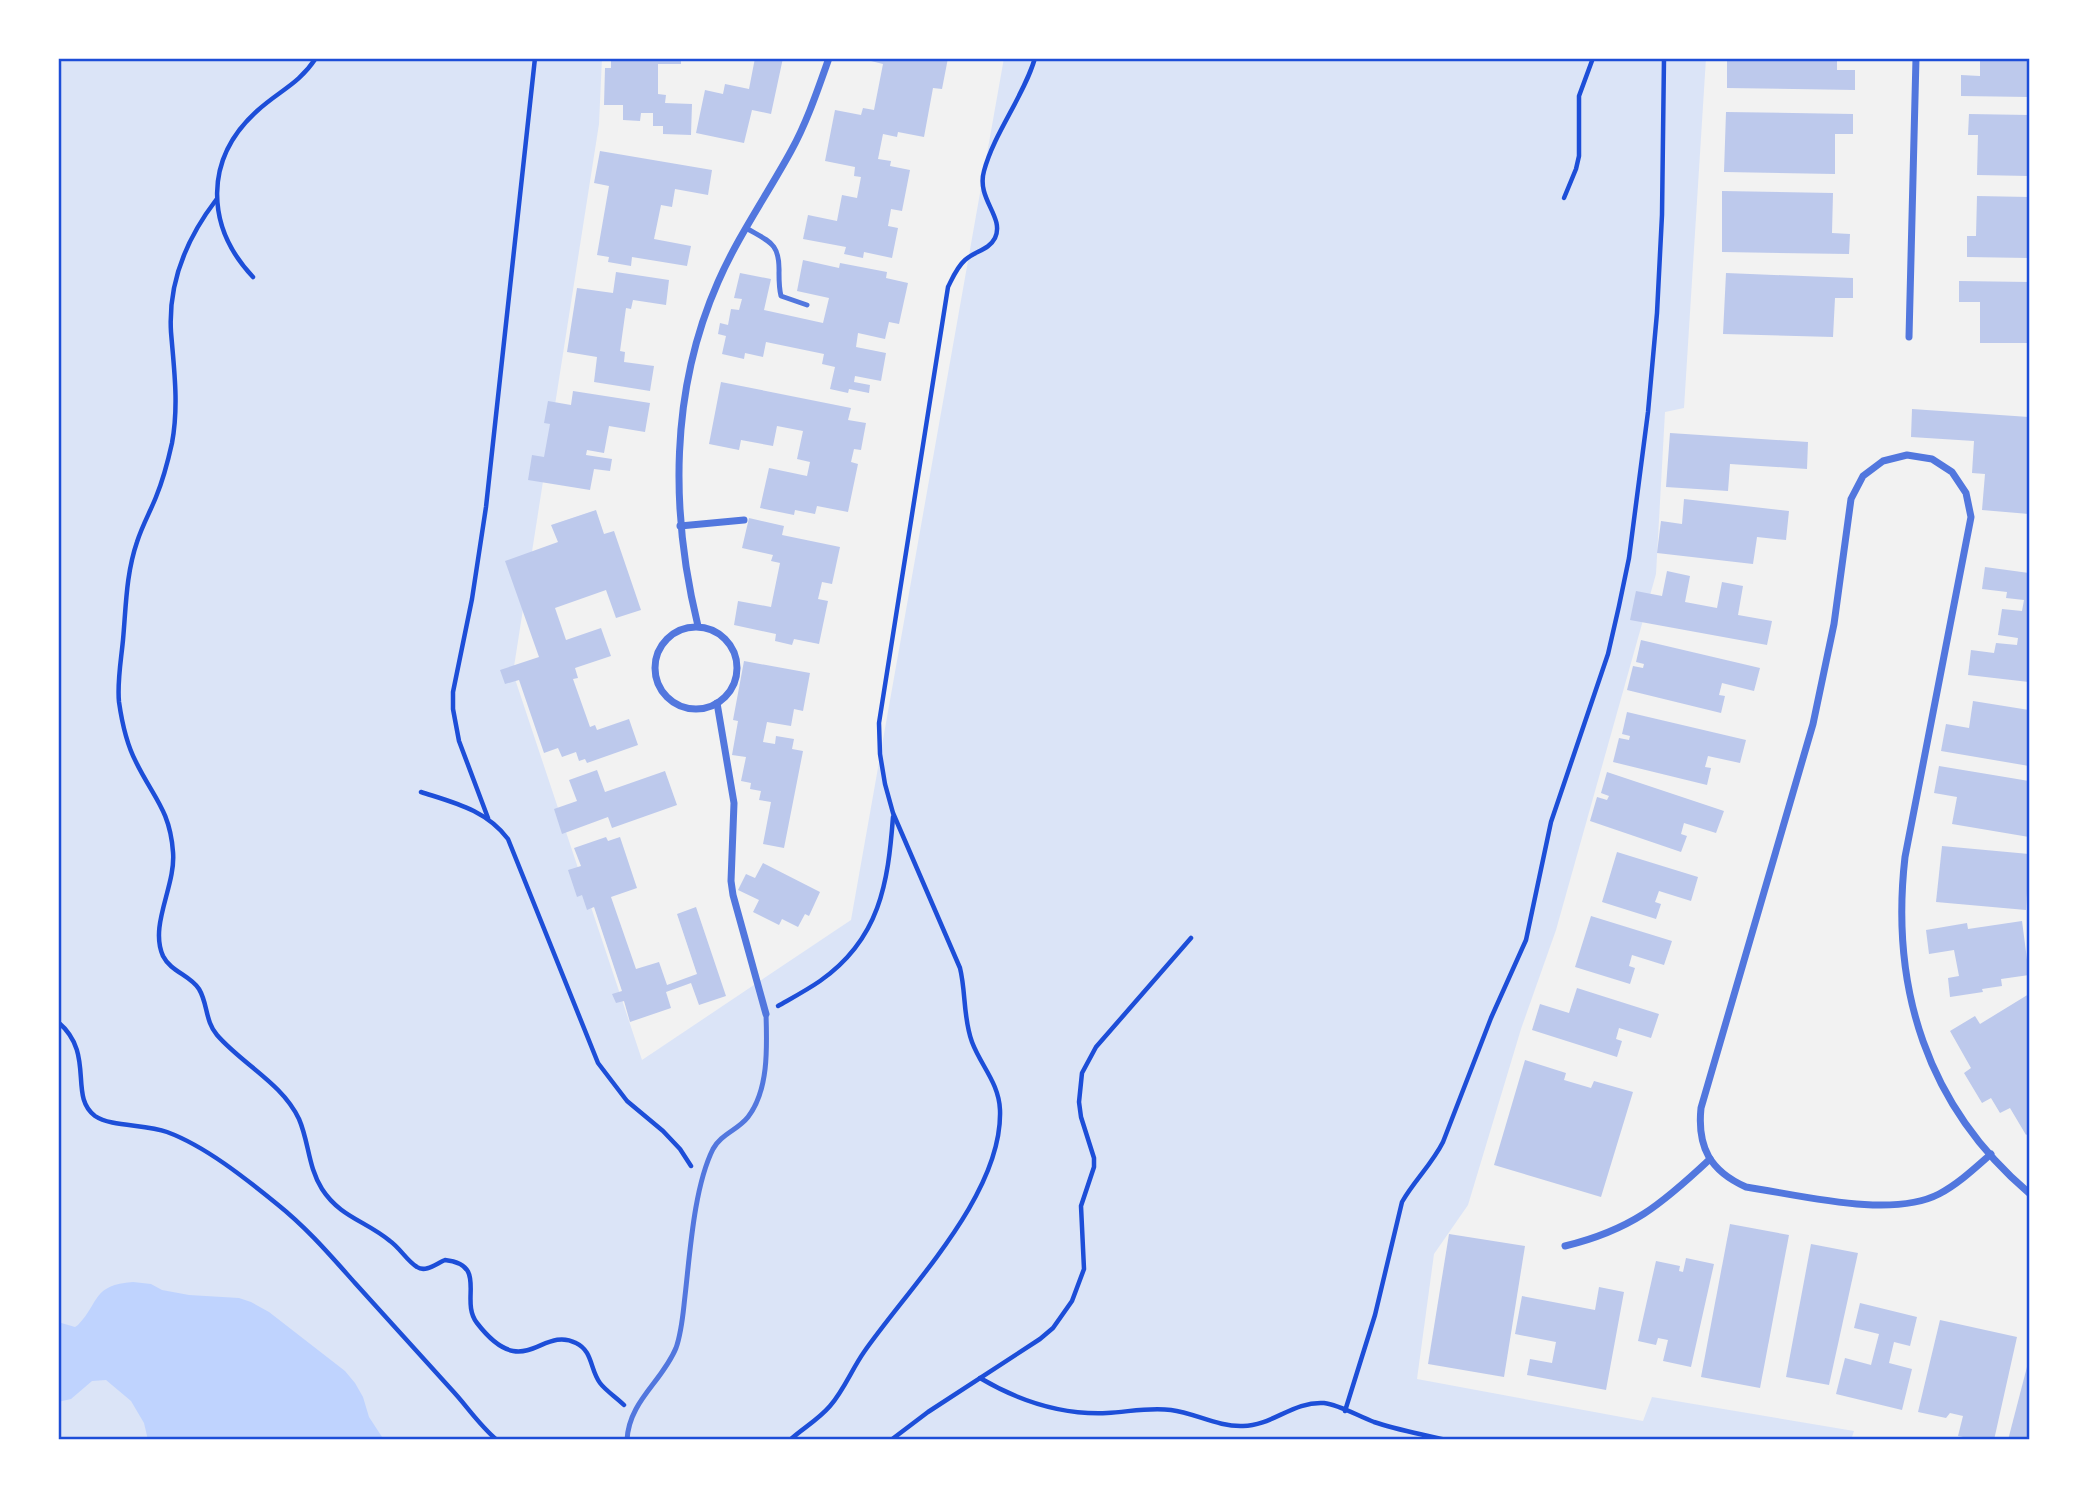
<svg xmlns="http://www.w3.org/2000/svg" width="2087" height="1498" font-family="'Open Sans',sans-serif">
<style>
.green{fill:#dbe4f7}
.water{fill:#bfd3fe}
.building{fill:#bdc9ec}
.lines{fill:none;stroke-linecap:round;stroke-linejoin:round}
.path{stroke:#1d4ed8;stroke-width:4.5}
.service{stroke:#5277de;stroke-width:5}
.minor{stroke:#5277de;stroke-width:7}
.neatline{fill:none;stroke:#1d4ed8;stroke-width:2.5}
</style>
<rect width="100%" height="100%" fill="#f2f2f2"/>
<polygon class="green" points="58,58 602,58 599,124 513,673 642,1060 851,920 1004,58 1706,58 1684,408 1665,412 1656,574 1556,930 1521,1029 1468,1205 1434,1254 1417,1379 1643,1421 1652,1397 1854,1431 1851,1440 58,1440"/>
<path class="water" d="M133,1282L151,1284L162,1290L189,1295L239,1298L251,1302L269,1312L345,1371L355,1383L363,1397L369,1417L384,1440H148L144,1423L131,1401L106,1380L92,1381L71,1399L58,1402V1322L75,1327L78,1325C100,1302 92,1285 133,1282Z"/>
<g class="building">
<polygon points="611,58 681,58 681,64 658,64 658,94 666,95 665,103 692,104 691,135 663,134 663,126 653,126 653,113 641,113 640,121 623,120 623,105 604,105 605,68 611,68"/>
<polygon points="755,58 783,58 771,114 752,110 744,143 696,133 705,90 723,94 725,84 749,89"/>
<polygon points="859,58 948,58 942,89 933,88 924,137 898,132 897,137 883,134 878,159 891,161 890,166 910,170 902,211 891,209 888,226 898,228 892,258 864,252 863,258 844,254 846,247 803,239 808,215 837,221 842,195 857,198 861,177 854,176 855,167 825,161 835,110 861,115 863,108 874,110 883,64"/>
<polygon points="1727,58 1837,58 1837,70 1855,70 1855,90 1727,88"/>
<polygon points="1980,58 2029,58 2029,97 1961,96 1961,75 1980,76"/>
<polygon points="1726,112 1853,114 1853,134 1835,134 1835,174 1724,172"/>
<polygon points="1969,114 2029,115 2029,176 1977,175 1978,135 1968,135"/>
<polygon points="600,151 712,170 708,195 675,189 672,207 661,205 654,239 691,246 687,266 632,257 631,266 608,262 609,257 597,255 609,186 594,183"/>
<polygon points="1722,191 1833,193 1832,233 1850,234 1849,254 1722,252"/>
<polygon points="1977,196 2029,197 2029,258 1967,257 1967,236 1976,236"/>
<polygon points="803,260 839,268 840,263 887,272 886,278 908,283 899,324 889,322 885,339 858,333 856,347 886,353 881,381 855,376 854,382 870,385 869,393 849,389 848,393 830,389 835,367 822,364 824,354 766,342 763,357 745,353 744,359 722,354 726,336 718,334 720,323 728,325 731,309 739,310 742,299 734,298 740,273 771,279 764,310 823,323 829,298 797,291"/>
<polygon points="616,272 669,280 666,305 633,300 631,309 626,308 620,351 625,352 624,362 654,366 650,391 594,382 597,357 567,352 577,288 613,293"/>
<polygon points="1726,273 1853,278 1853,298 1835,298 1833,337 1723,334"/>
<polygon points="1959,281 2029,282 2029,343 1980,343 1980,302 1959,302"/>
<polygon points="721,382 851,408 848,420 866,423 861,450 854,449 851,462 858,464 848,512 817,506 815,514 795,510 794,515 760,508 769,468 807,476 810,462 797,459 803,431 777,426 773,446 741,440 739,450 709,444"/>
<polygon points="573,391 650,403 645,432 609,426 604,453 587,450 586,455 612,459 610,471 594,469 590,490 528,480 532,455 544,457 550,424 544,423 548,401 571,405"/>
<polygon points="1912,409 2029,417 2029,514 1982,510 1985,474 1972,473 1974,441 1911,437"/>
<polygon points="1670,433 1808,442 1807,469 1730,464 1728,491 1666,487"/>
<polygon points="1684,499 1789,511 1786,540 1757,537 1753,564 1657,553 1661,521 1682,524"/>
<polygon points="596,510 604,534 614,531 641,610 616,618 606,590 555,608 566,640 601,628 611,656 575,668 578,678 573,679 590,727 595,725 597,730 629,719 638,745 587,763 585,759 579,761 576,752 562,757 558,748 544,753 519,680 505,684 500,670 539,657 505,561 558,542 551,525"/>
<polygon points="749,518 784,526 782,535 840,547 832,584 822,582 818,599 828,601 819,644 794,639 792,645 775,641 776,634 734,625 738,601 771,607 780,563 771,561 773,555 742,548"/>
<polygon points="1985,567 2029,573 2029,682 1968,675 1971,650 1994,653 1996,643 2017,645 2018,638 1998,635 2002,609 2022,611 2024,600 2006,598 2007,592 1982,589"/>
<polygon points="1667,571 1690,576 1685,602 1717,608 1722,582 1743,586 1738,615 1772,621 1767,645 1630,620 1636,591 1662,596"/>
<polygon points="1641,640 1760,668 1754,691 1722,683 1719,695 1725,696 1721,713 1627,690 1633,666 1643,668 1644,664 1636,662"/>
<polygon points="744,661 810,673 803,711 794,709 791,726 767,722 763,742 775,744 776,736 794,739 792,749 803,751 784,848 763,844 771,802 759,800 761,791 750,789 751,783 741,781 746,757 732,755 738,721 733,720"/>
<polygon points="1973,701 2029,710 2029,766 1941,751 1946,724 1969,728"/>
<polygon points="1627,712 1746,740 1740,763 1708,756 1705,767 1711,768 1707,785 1613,762 1619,738 1629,740 1630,736 1622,734"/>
<polygon points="1939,766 2029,781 2029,837 1952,824 1957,797 1934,793"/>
<polygon points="597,770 605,792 665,771 677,805 612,828 608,817 562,834 554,809 577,801 569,780"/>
<polygon points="1607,772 1724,811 1716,833 1684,823 1681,834 1687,836 1681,852 1590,821 1597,797 1607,800 1609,796 1601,793"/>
<polygon points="606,837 608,841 620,837 637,888 611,897 636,969 659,962 667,985 697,974 677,914 696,907 726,996 699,1005 691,983 666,992 671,1008 630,1022 624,1001 616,1003 612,994 622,991 594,907 587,910 582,895 577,897 568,870 581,866 574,848"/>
<polygon points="1942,846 2029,854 2026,910 1936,902"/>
<polygon points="1617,852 1698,877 1691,901 1659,891 1655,902 1661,904 1656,919 1602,902"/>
<polygon points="763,863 820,892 809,916 805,914 798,927 782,919 779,925 753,912 759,900 738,890 746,874 755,878"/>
<polygon points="1591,916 1672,941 1664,965 1632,955 1629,966 1635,968 1630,984 1575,967"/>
<polygon points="2022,921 2029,975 2001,979 2002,986 1982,989 1983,992 1950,997 1948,978 1959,976 1954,950 1929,954 1926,930 1967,923 1968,929"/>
<polygon points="1577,988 1659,1014 1651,1038 1619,1028 1616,1039 1622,1041 1617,1057 1532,1030 1540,1004 1569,1013"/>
<polygon points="2029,994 2029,1133 2026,1135 2010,1108 2000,1113 1991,1098 1982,1103 1964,1073 1971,1068 1950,1031 1975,1016 1980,1024"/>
<polygon points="1525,1060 1566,1073 1564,1080 1591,1088 1594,1081 1633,1092 1601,1197 1494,1165"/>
<polygon points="1730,1224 1789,1235 1760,1388 1701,1377"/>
<polygon points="1449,1234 1525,1246 1504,1377 1428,1364"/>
<polygon points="1811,1244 1858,1253 1829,1385 1786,1377"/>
<polygon points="1686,1258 1714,1264 1691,1367 1663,1361 1668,1340 1658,1338 1656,1345 1638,1341 1656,1261 1680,1266 1679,1271 1683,1272"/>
<polygon points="1599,1287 1624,1292 1606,1390 1527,1375 1530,1359 1552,1363 1556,1342 1515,1334 1522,1296 1595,1310"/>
<polygon points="1860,1303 1917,1317 1910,1346 1894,1342 1889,1363 1912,1369 1902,1410 1836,1394 1845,1358 1871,1365 1879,1334 1854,1328"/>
<polygon points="1940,1320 2017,1337 1994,1440 1979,1440 1958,1436 1963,1416 1950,1413 1946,1418 1918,1412"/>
<polygon points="2028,1363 2029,1440 2008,1440"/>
</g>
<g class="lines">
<g class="path">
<polyline points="1564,198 1576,169 1579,156 1579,96 1593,58"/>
<path d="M216,200C187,238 168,282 171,332C174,369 179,405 172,443C168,461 163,480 156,497C150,512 142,526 137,542C126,574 126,607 123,640C121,661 117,682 119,702C122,723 126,743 136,762C153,797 170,810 173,852C176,886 149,925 163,956C171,972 190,975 199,989C208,1004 205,1021 217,1035C242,1064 282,1083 299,1119C309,1142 308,1167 322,1189C340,1217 366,1221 390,1241C400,1248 407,1261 417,1267C426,1273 437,1263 445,1260C489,1265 459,1300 477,1323C524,1384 541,1325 576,1343C593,1351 590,1370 600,1383C606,1391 616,1397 624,1405"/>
<path d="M253,277C205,226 204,159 257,111C280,90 298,85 316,58"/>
<path d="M421,792C455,803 486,810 508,839L598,1063L627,1101L663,1131L680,1149L691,1166"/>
<polyline points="488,818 459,741 453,709 453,692 472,599 486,507 535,58"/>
<path d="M778,1006C792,998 807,990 820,981C880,939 888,883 893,817"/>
<path d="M58,1022C96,1054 68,1096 95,1116C111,1127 146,1124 167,1132C205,1146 245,1178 277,1204C307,1228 330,1255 355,1283C387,1318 419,1354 451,1389C467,1406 479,1425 497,1440"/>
<path d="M980,1378C1019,1401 1062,1415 1107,1413C1128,1412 1149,1407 1171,1410C1195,1413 1218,1427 1243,1426C1272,1426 1293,1401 1324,1403C1340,1405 1358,1416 1374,1422C1397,1430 1422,1434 1446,1440"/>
<path d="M1345,1411L1375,1315L1402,1202C1414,1181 1432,1164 1443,1142L1491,1018L1526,940L1551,822L1608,654L1619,606L1629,558L1648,412L1657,313L1662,215L1664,58"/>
<path d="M790,1440C803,1428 818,1420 830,1406C844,1390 852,1369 864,1352C910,1286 1003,1194 1000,1110C999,1083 981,1066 972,1042C963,1018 966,992 960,968L893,813L885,784L880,754L879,723L948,287C953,277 957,267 965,260C975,251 989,250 995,238C1005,217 976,199 984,171C994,133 1024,96 1035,58"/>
<polyline points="891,1440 928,1412 1040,1339 1053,1328 1072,1301 1084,1269 1081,1206 1094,1167 1094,1158 1081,1117 1079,1102 1082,1073 1096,1047 1191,938"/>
</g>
<g class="service">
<path d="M746,228C770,242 780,243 779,273C779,281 779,288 781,296L807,305"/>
<path d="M627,1440C629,1401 662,1382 676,1348C682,1331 683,1313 685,1296C690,1253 694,1187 713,1149C721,1134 738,1130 748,1117C769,1090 767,1046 766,1014"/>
</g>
<g class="minor">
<polyline points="1909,337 1916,58"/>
<polyline points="680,526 744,520"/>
<path d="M698,626C670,512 670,391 718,282C738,236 767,195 791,151C807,122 818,89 829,58"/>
<circle cx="696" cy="668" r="41"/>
<polyline points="717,703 734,803 731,881 733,895 766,1014"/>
<path d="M1991,1154C1974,1169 1958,1184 1939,1194C1891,1219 1800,1195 1746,1187C1710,1171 1697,1147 1701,1108L1813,724L1834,624L1851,499L1863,476L1883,461L1907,455L1932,459L1952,472L1966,493L1971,517L1905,857C1890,988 1927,1106 2029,1193"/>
<path d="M1565,1246C1631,1230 1661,1205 1710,1159"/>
</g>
</g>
<rect width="2087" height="1498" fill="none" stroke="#ffffff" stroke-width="119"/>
<rect x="60" y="60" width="1968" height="1378" class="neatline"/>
</svg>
